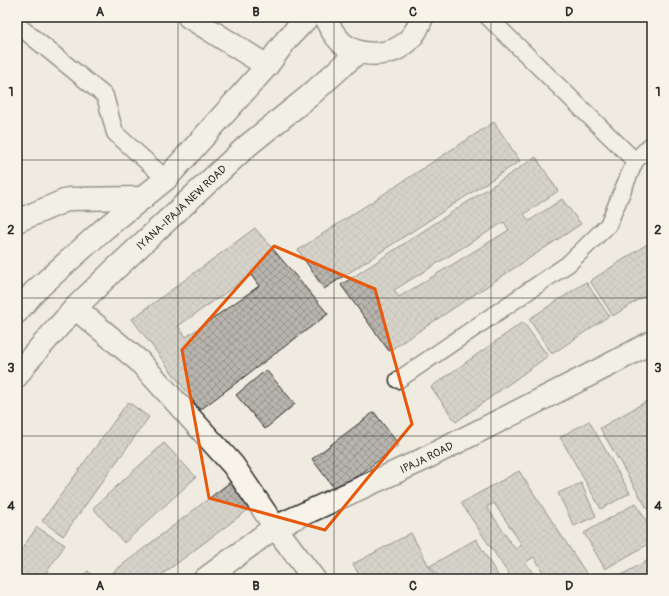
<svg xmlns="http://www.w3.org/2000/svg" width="669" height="596" font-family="Pangolin,sans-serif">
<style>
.building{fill:url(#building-cross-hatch);stroke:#2b2b2b;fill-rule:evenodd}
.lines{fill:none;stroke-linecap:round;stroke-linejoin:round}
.lane-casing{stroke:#2b2b2b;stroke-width:19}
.street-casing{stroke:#2b2b2b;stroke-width:25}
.primary-casing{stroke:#2b2b2b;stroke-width:25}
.lane{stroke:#f7f3e8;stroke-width:16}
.street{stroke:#f7f3e8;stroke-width:22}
.primary{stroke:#f7f3e8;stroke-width:22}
.marked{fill:none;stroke:#e8590c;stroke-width:3;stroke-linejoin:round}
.grid{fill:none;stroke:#2b2b2b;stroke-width:1;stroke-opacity:0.55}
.labels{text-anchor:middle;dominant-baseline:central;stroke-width:3;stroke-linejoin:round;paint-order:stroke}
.street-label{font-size:11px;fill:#2b2b2b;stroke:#f7f3e8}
.neatline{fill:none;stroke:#2b2b2b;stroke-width:1.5}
.grid-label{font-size:13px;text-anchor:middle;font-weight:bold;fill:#2b2b2b}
</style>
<defs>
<pattern id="building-cross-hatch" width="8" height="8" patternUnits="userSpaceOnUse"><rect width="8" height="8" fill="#b8b5ae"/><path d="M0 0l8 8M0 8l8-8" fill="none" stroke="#96938e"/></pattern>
</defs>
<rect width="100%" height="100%" fill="#efebe0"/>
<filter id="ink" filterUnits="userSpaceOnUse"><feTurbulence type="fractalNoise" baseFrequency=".025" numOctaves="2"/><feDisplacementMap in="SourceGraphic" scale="8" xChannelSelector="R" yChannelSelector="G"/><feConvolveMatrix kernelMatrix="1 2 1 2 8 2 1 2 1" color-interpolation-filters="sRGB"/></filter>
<g filter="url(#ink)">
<g class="building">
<polygon points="494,122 520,161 324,289 298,250"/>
<path d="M536,157L558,191L524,214L529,221L562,199L581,224L389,351L341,285ZM504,222L509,230L399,297L394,290Z"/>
<path d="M255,228L328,314L200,410L132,319ZM251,275L259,286L186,337L178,326Z"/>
<polygon points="652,241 652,291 613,316 590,281"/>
<polygon points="586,282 609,316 552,354 529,319"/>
<polygon points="523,322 548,356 456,422 431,387"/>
<polygon points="266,370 295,404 265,429 236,395"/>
<polygon points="652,398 652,517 600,428"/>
<polygon points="128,402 149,417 63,536 42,521"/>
<polygon points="374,412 399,445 337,492 312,459"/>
<polygon points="589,421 630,493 601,509 560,437"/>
<polygon points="164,443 196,477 124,543 93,508"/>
<path d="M519,471L590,579H547L534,557L526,562L536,579H512L461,503ZM494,503L522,545L515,549L487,507Z"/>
<polygon points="233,480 253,506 156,579 118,579 113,572"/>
<polygon points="581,483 596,516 574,526 558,493"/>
<polygon points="636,503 652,531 652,542 605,569 584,533"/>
<polygon points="37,527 65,545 42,579 17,579 17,556"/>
<polygon points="411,533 436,579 361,579 353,564"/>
<polygon points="476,539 500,579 439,579 430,566"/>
<polygon points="652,558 652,579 614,579"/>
<polygon points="88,571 96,579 79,579"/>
</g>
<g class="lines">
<g class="lane-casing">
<g id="lane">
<polyline points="488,17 635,161"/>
<polyline points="20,27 105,96 115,133 166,179"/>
<polyline points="398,380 568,264 608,225 635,161 652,144"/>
</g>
</g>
<g class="street-casing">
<g id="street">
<polyline points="189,17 267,66"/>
<polyline points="17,221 69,199 143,198"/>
<polyline points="75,308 139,361 233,465 275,527 314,579"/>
<path id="s1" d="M205,579L275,527L420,461L607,366L652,342"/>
</g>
</g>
<g class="primary-casing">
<g id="primary">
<path d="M325,17C330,28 333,34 342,43C359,58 392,57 408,41C415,34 419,26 422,17"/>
<polyline points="17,312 35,291 104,229 166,179 267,66 287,39 308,17"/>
<path id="s2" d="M17,376L27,362L75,308L113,271L247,146L308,97L358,52"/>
</g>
</g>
<use href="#lane" class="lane"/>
<use href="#street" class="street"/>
<use href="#primary" class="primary"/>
</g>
</g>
<path d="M0 0H669V596H0ZM274,246L375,289L412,424L325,530L209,498L182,350Z" fill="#efebe0" fill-opacity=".55" fill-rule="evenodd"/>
<path class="marked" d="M274,246L375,289L412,424L325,530L209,498L182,350Z"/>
<path class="grid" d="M178,17V579M334,17V579M491,17V579M17,160H652M17,298H652M17,436H652"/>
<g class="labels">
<g class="street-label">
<text stroke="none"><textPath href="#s2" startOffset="236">IYANA-IPAJA NEW ROAD</textPath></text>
<text stroke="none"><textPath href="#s1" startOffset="254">IPAJA ROAD</textPath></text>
</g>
</g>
<rect width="669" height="596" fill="none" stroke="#f7f3e8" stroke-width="44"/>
<rect x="22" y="22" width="625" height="552" class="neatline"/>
<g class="grid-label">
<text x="100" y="16">A</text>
<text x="256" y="16">B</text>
<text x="413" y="16">C</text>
<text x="569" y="16">D</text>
<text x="11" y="96">1</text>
<text x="658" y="96">1</text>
<text x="11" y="234">2</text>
<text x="658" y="234">2</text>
<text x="11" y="372">3</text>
<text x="658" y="372">3</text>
<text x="11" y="510">4</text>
<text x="658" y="510">4</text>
<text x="100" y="590">A</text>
<text x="256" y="590">B</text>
<text x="413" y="590">C</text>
<text x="569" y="590">D</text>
</g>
</svg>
